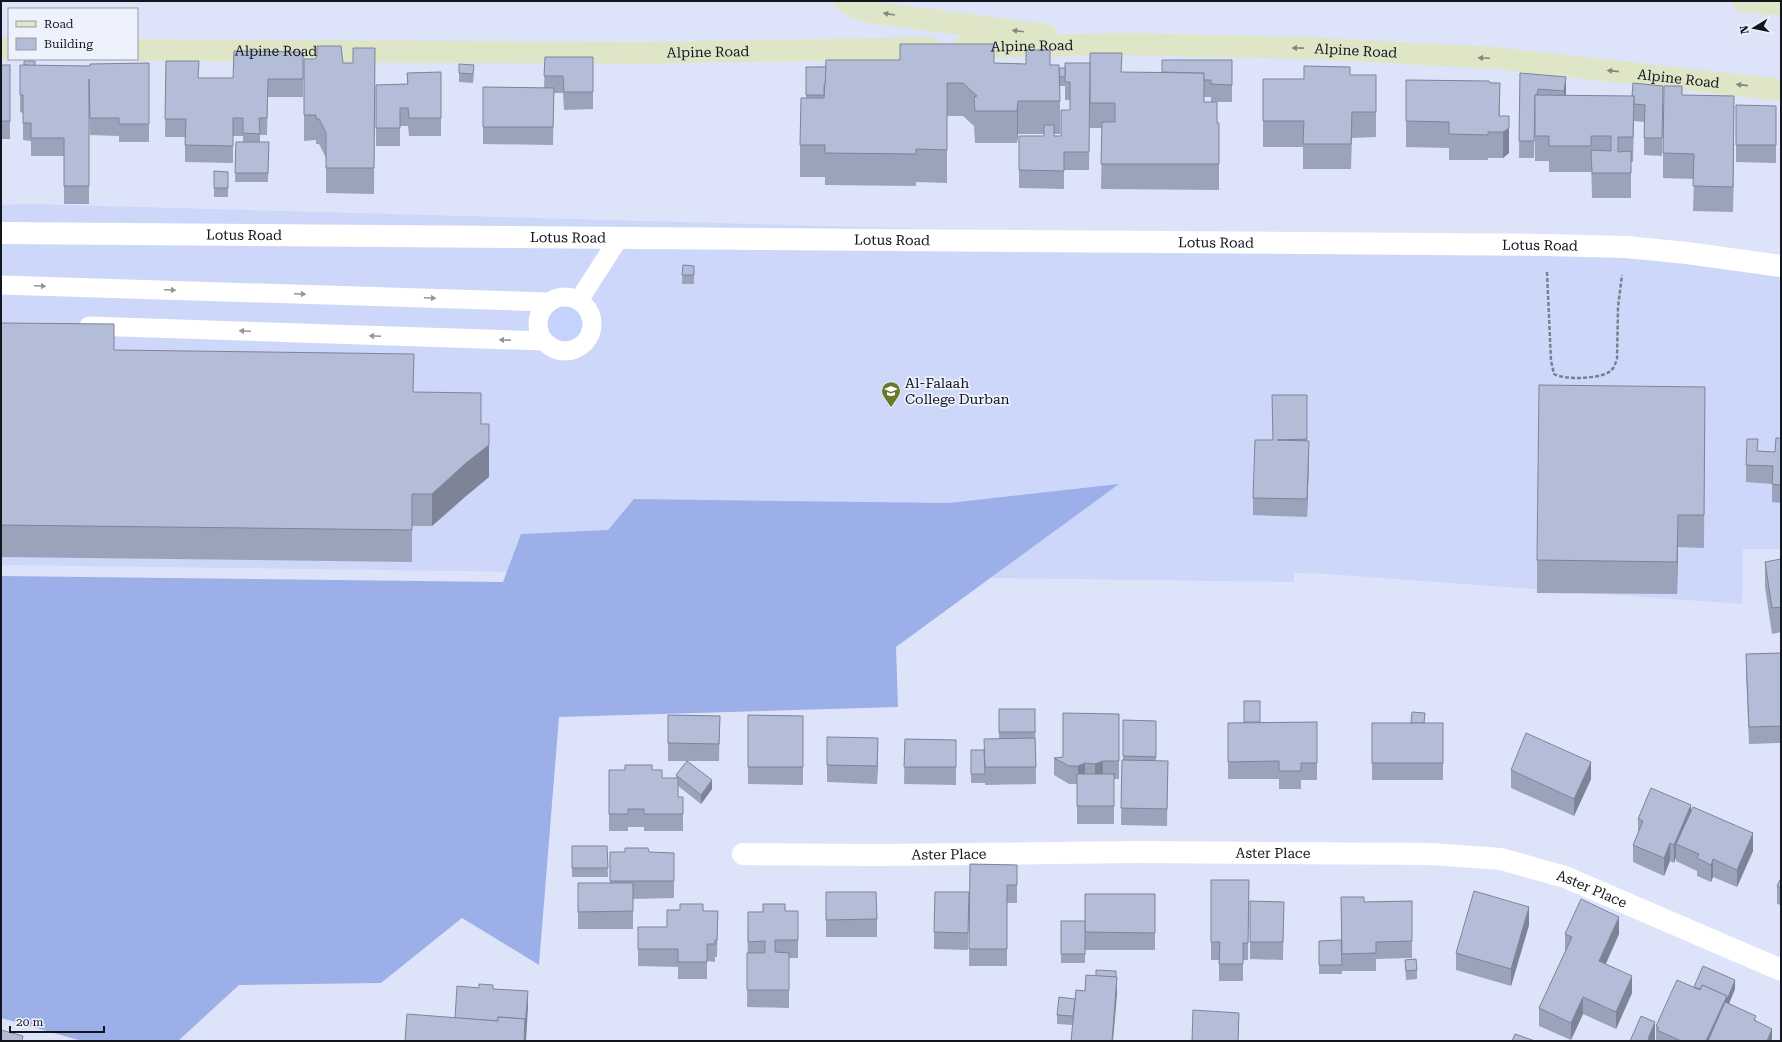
<svg xmlns="http://www.w3.org/2000/svg" width="1782" height="1042" font-family="'Roboto Serif',serif">
<style>
.built{fill:#ccd7f9}
.green{fill:#c4d2fc}
.forest{fill:#9dafe8}
.lines{fill:none;stroke-linecap:round;stroke-linejoin:round}
.path{stroke:#7a7f8f;stroke-width:2.5;stroke-dasharray:4 2;stroke-linecap:butt}
.service{stroke:#fff;stroke-width:19}
.minor{stroke:#fff;stroke-width:22}
.secondary{stroke:#dfe6c8;stroke-width:22}
.wall{fill:#9ba3ba;fill-rule:evenodd}
.shaded-wall{fill:#7e8497}
.building{fill:#b4bdd8;stroke:#7e8497}
.oneway{fill:#83887c}
.oneway2{fill:#94969a}
.labels{text-anchor:middle;dominant-baseline:central;stroke-width:3.5;stroke-linejoin:round;paint-order:stroke}
.street-label{font-size:14px;fill:#12151e;stroke:#eef2fd}
.poi-label{font-size:14px;fill:#12151e;stroke:#eef2fd;text-anchor:start}
</style>
<rect width="100%" height="100%" fill="#dde4fa"/>
<polygon class="built" points="32,204 1626,248 1781,267 1781,549 1743,549 1742,604 1327,574 1294,573 1294,582 1,565 1,205"/>
<circle class="green" cx="565" cy="323" r="18"/>
<polygon class="forest" points="1119,484 896,647 898,707 559,717 539,965 462,918 381,983 239,985 178,1041 82,1041 1,1018 1,576 503,582 521,534 608,530 634,499 949,503"/>
<g class="lines">
<path class="path" d="M1547,272L1551,361L1554,374C1564,380 1599,379 1609,372C1614,369 1615,364 1617,359L1618,307L1622,275"/>
<g class="service">
<polyline points="1,285 549,302"/>
<circle cx="565" cy="324" r="27"/>
<polyline points="579,300 619,238"/>
<polyline points="89,326 544,341"/>
</g>
<g class="minor">
<path id="s1" d="M1,233L1546,245L1626,247L1687,253L1781,266"/>
<path id="s2" d="M743,854L877,855L1138,852L1432,854L1501,859L1565,877L1781,970"/>
</g>
<g class="secondary">
<polyline points="844,1 854,7 870,12 1046,35"/>
<polyline points="1743,1 1781,5"/>
<path id="s3" d="M964,47L1126,44L1308,48L1495,58L1781,90"/>
<polyline points="1,48 9,49"/>
<path id="s4" d="M137,50L641,53L930,48"/>
</g>
</g>
<g class="wall">
<polygon points="375,48 374,194 326,193 326,158 319,144 316,144 316,140 304,141 304,59 343,63 353,63"/>
<polygon points="303,52 303,97 268,97 267,135 260,135 260,142 269,142 268,182 235,182 236,142 243,142 243,136 233,136 233,163 185,162 185,137 165,137 166,61 199,78 233,78"/>
<polygon points="1090,53 1122,72 1162,72 1232,60 1232,102 1211,102 1211,97 1204,97 1204,102 1217,123 1219,123 1219,190 1101,189 1102,128 1090,128"/>
<polygon points="545,57 593,57 593,109 564,110 563,93 554,93 553,145 483,144 483,87 544,88"/>
<polygon points="149,63 149,142 119,142 119,136 90,135 89,98 89,204 64,204 64,156 31,156 31,141 23,140 23,113 20,112 20,95 35,66 90,66"/>
<path d="M994,63L1050,65L1059,68H1065L1090,63L1089,170H1064V189L1019,188V136H1044V134H1018L1017,143H975L974,126L963,116H947V183L916,182V186L825,185V177H800V145L806,98V67ZM1060,86H1065V100H1070V110L1061,136H1054V134H1060Z"/>
<rect x="1" y="65" width="9" height="74"/>
<polygon points="441,72 441,136 409,136 408,126 400,126 400,146 376,146 376,85 407,84 407,73"/>
<polygon points="459,73 474,74 473,83 459,82"/>
<polygon points="1520,73 1566,77 1566,96 1663,104 1662,156 1644,155 1644,122 1634,121 1633,162 1631,162 1631,198 1592,198 1591,162 1591,172 1549,172 1549,161 1535,161 1535,120 1534,158 1519,158"/>
<polygon points="1350,75 1376,75 1376,137 1352,138 1351,169 1303,169 1303,147 1263,147 1263,79 1304,79"/>
<polygon points="1406,80 1500,83 1500,116 1509,153 1503,158 1488,158 1488,160 1449,160 1449,148 1406,147"/>
<polygon points="1682,95 1734,121 1733,212 1693,211 1694,179 1663,178 1663,153"/>
<polygon points="1736,105 1776,106 1776,163 1736,162"/>
<polygon points="228,181 228,197 214,197 214,188"/>
<polygon points="683,265 694,266 694,284 682,284"/>
<polygon points="1,323 114,350 414,392 481,424 489,477 466,496 432,526 412,526 412,562 1,557"/>
<polygon points="1705,387 1704,548 1678,547 1677,594 1537,593 1537,560"/>
<polygon points="1272,395 1307,395 1307,441 1309,459 1307,517 1253,515 1253,498 1273,440"/>
<polygon points="1781,438 1781,503 1772,502 1772,484 1746,482 1746,465 1758,451 1775,452"/>
<polygon points="1781,559 1781,632 1772,634 1765,587 1765,562"/>
<polygon points="1781,653 1781,743 1749,744 1746,672 1746,654"/>
<polygon points="999,709 1035,709 1036,784 985,785 985,783 971,783 971,750 984,750 999,739"/>
<polygon points="1119,714 1119,779 1114,779 1114,824 1077,824 1077,784 1069,784 1054,775 1054,758 1063,757"/>
<polygon points="668,715 720,716 719,761 687,761 712,789 701,804 678,786 678,797 683,797 683,831 644,831 644,827 628,827 628,831 609,831 609,770 652,770 662,778 676,778 676,775 687,761 668,761"/>
<polygon points="748,715 803,716 803,785 748,784"/>
<polygon points="1123,720 1156,721 1156,761 1168,761 1167,826 1121,825 1122,760 1123,760"/>
<polygon points="1317,722 1317,780 1301,780 1301,789 1279,789 1279,779 1228,779 1228,723"/>
<rect x="1372" y="723" width="71" height="57"/>
<polygon points="905,739 956,740 956,785 904,784"/>
<polygon points="878,755 877,784 827,782 827,765"/>
<polygon points="1511,770 1591,779 1574,816 1511,788"/>
<polygon points="1691,810 1753,851 1737,887 1713,877 1711,882 1697,876 1697,871 1676,861 1676,857 1674,863 1670,861 1664,876 1633,862 1633,845 1638,833 1638,819"/>
<polygon points="572,846 607,846 608,877 572,877"/>
<polygon points="610,852 674,853 674,898 633,899 633,929 578,929 578,883 610,883"/>
<polygon points="970,864 1017,865 1017,903 1007,903 1007,966 969,966"/>
<polygon points="1781,878 1781,905 1777,904 1777,886"/>
<polygon points="1211,880 1249,880 1248,960 1243,960 1243,981 1219,981 1219,960 1211,960"/>
<polygon points="826,892 877,919 877,937 826,937"/>
<polygon points="969,892 968,950 934,949 934,932"/>
<polygon points="1155,894 1155,950 1085,950 1085,963 1061,963 1061,921 1085,921"/>
<polygon points="1341,897 1364,902 1412,901 1412,958 1376,959 1376,971 1342,971"/>
<polygon points="1250,901 1284,902 1283,960 1250,959"/>
<polygon points="703,911 718,911 717,957 715,957 715,962 707,961 707,979 678,979 678,967 638,966 638,927 667,927"/>
<polygon points="798,911 798,958 789,958 789,1008 747,1007 748,912"/>
<polygon points="1529,925 1511,986 1456,970 1456,953"/>
<polygon points="1565,934 1619,934 1606,964 1632,993 1616,1029 1583,1014 1571,1040 1539,1026 1539,1008 1565,952"/>
<polygon points="1319,941 1342,965 1342,974 1319,974"/>
<polygon points="1405,960 1417,970 1417,979 1406,980"/>
<polygon points="1116,977 1117,995 1073,1025 1057,1024 1057,1015 1075,999 1085,991"/>
<polygon points="1694,987 1735,989 1729,1003 1756,1020 1772,1041 1656,1041 1656,1026 1694,988"/>
</g>
<g class="shaded-wall">
<polygon points="1566,77 1566,94 1564,109 1564,91"/>
<polygon points="1734,96 1734,121 1733,212 1733,187"/>
<polygon points="1018,101 1018,134 1017,143 1017,111"/>
<polygon points="1509,128 1509,153 1503,158 1503,132"/>
<polygon points="481,393 481,426 489,424 489,477 466,496 432,526 432,494"/>
<polygon points="1309,441 1309,459 1307,517 1307,499"/>
<polygon points="1678,515 1678,547 1677,594 1677,562"/>
<polygon points="878,738 878,755 877,784 877,766"/>
<polygon points="1103,761 1103,778 1095,781 1095,764"/>
<polygon points="1591,762 1591,779 1574,816 1574,799"/>
<polygon points="1085,763 1085,780 1078,784 1078,766"/>
<polygon points="712,780 712,789 701,804 701,795"/>
<polygon points="1691,805 1691,823 1676,844 1676,857 1674,863 1674,845"/>
<polygon points="1753,833 1753,851 1737,887 1737,870"/>
<polygon points="1670,843 1670,861 1664,876 1664,858"/>
<polygon points="1713,859 1713,877 1711,882 1711,865"/>
<polygon points="1529,907 1529,925 1511,986 1511,969"/>
<polygon points="1619,917 1619,934 1599,978 1599,961"/>
<polygon points="1632,976 1632,993 1616,1029 1616,1012"/>
<polygon points="1117,977 1117,995 1113,1041 1112,1041"/>
<polygon points="1735,980 1735,989 1714,1041 1706,1041 1727,996"/>
<polygon points="528,991 528,1008 526,1041 524,1041"/>
<polygon points="1583,997 1583,1014 1571,1040 1571,1023"/>
<polygon points="1239,1013 1239,1030 1238,1041"/>
<polygon points="1655,1022 1655,1040 1654,1041 1648,1041 1648,1039"/>
<polygon points="1772,1029 1772,1041 1767,1041"/>
</g>
<g class="building">
<polygon points="900,44 994,44 994,63 1026,64 1026,50 1050,50 1050,65 1059,65 1060,101 1018,101 1017,111 975,111 974,97 977,96 963,83 947,83 947,150 916,149 916,154 825,153 825,145 800,145 801,98 824,98 826,60 900,60"/>
<polygon points="317,46 341,46 343,63 353,63 353,48 375,48 374,168 326,168 326,133 319,119 316,119 316,115 304,115 304,59 315,59 317,56"/>
<polygon points="234,51 303,52 303,79 268,79 267,118 259,118 260,134 243,133 243,118 233,118 233,146 185,145 186,119 165,119 166,61 199,61 198,78 233,78"/>
<polygon points="1090,53 1122,53 1121,72 1204,73 1204,102 1217,102 1217,123 1219,123 1219,164 1101,164 1102,122 1115,122 1115,103 1090,103"/>
<polygon points="545,57 593,57 593,92 564,92 563,76 544,76"/>
<polygon points="1162,60 1232,60 1232,85 1211,84 1211,80 1204,80 1204,73 1162,72"/>
<polygon points="24,61 35,61 35,66 24,65"/>
<polygon points="149,63 149,124 119,124 119,118 90,118 89,79 89,186 64,186 64,138 31,138 31,123 23,123 23,95 20,95 20,65 90,66 90,64"/>
<polygon points="1065,63 1090,63 1089,152 1064,152 1064,171 1019,170 1019,136 1044,136 1044,125 1054,125 1054,136 1061,136 1061,110 1070,110 1070,82 1065,82"/>
<polygon points="459,64 474,65 473,74 459,73"/>
<rect x="1" y="65" width="9" height="56"/>
<polygon points="1304,66 1350,67 1350,75 1376,75 1376,112 1352,112 1351,144 1303,144 1304,121 1263,121 1263,79 1304,79"/>
<polygon points="806,67 826,67 825,85 824,85 824,95 806,95"/>
<polygon points="1059,68 1065,68 1065,77 1060,77"/>
<polygon points="441,72 441,118 409,118 408,108 400,108 400,128 376,128 376,85 408,84 407,73"/>
<polygon points="1520,73 1566,77 1564,91 1538,89 1537,95 1535,95 1535,102 1534,141 1519,141"/>
<polygon points="1406,80 1489,81 1490,83 1500,83 1499,116 1509,116 1509,128 1503,132 1488,132 1488,135 1449,134 1449,122 1406,121"/>
<polygon points="1633,83 1663,86 1662,138 1644,138 1645,105 1634,104 1634,96 1632,96"/>
<polygon points="1664,86 1682,86 1682,95 1734,96 1733,187 1693,186 1694,154 1663,153"/>
<polygon points="483,87 554,88 553,127 483,127"/>
<polygon points="1535,95 1634,96 1633,137 1618,137 1618,152 1631,151 1631,173 1592,173 1591,150 1611,151 1611,136 1591,136 1591,146 1549,146 1549,136 1535,136"/>
<polygon points="1736,105 1776,106 1776,145 1736,145"/>
<polygon points="236,142 269,142 268,173 235,173"/>
<polygon points="214,171 228,172 228,188 214,188"/>
<polygon points="683,265 694,266 694,275 682,275"/>
<polygon points="1,323 114,324 114,350 414,354 413,392 481,393 481,424 489,424 489,445 466,463 432,494 412,494 412,530 1,525"/>
<polygon points="1539,385 1705,387 1704,515 1678,515 1677,562 1537,560"/>
<polygon points="1272,395 1307,395 1307,439 1277,440 1309,441 1307,499 1253,498 1255,440 1273,440"/>
<polygon points="1776,438 1781,438 1781,485 1772,484 1773,466 1746,465 1747,439 1758,439 1757,451 1775,452"/>
<polygon points="1781,559 1781,607 1772,608 1765,562"/>
<polygon points="1781,653 1781,726 1749,727 1746,654"/>
<rect x="1244" y="701" width="16" height="21"/>
<rect x="999" y="709" width="36" height="23"/>
<polygon points="1412,712 1425,713 1424,723 1411,723"/>
<polygon points="1063,713 1119,714 1119,761 1103,761 1095,764 1085,763 1078,766 1069,766 1054,758 1063,757"/>
<polygon points="668,715 720,716 719,744 668,743"/>
<polygon points="748,715 803,716 803,767 748,767"/>
<polygon points="1123,720 1156,721 1156,757 1123,756"/>
<polygon points="1317,722 1317,763 1301,763 1301,771 1279,771 1279,761 1228,762 1228,723"/>
<rect x="1372" y="723" width="71" height="40"/>
<polygon points="1526,733 1591,762 1574,799 1511,770"/>
<polygon points="827,737 878,738 877,766 827,765"/>
<polygon points="1035,738 1036,767 985,767 984,739"/>
<polygon points="905,739 956,740 956,767 904,767"/>
<polygon points="971,750 984,750 985,774 971,774"/>
<polygon points="1122,760 1168,761 1167,809 1121,808"/>
<polygon points="687,761 712,780 701,795 676,775"/>
<polygon points="625,765 652,765 652,770 662,770 662,778 678,778 678,797 683,797 683,814 644,814 644,809 628,809 628,814 609,814 609,770 625,770"/>
<rect x="1077" y="774" width="37" height="32"/>
<polygon points="1651,788 1691,805 1674,845 1670,843 1664,858 1633,845 1643,821 1638,819"/>
<polygon points="1693,807 1753,833 1737,870 1713,859 1711,865 1697,858 1699,854 1676,844"/>
<polygon points="572,846 607,846 608,868 572,868"/>
<polygon points="625,848 648,848 649,852 674,853 674,881 610,881 610,852 625,852"/>
<polygon points="970,864 1017,865 1017,885 1007,885 1007,949 969,949"/>
<polygon points="1781,878 1781,888 1777,886"/>
<polygon points="1211,880 1249,880 1248,943 1243,943 1243,964 1219,964 1220,942 1211,942"/>
<polygon points="578,883 633,883 633,911 578,912"/>
<polygon points="1474,891 1529,907 1511,969 1456,953"/>
<polygon points="826,892 876,892 877,919 826,920"/>
<polygon points="935,892 969,892 968,933 934,932"/>
<polygon points="1085,894 1155,894 1155,933 1085,932"/>
<polygon points="1341,897 1364,897 1364,902 1412,901 1412,941 1376,942 1376,953 1342,954"/>
<polygon points="1581,899 1619,917 1599,961 1632,976 1616,1012 1583,997 1571,1023 1539,1008 1572,937 1565,934"/>
<polygon points="1250,901 1284,902 1283,942 1250,942"/>
<polygon points="680,904 703,904 703,911 718,911 717,940 715,940 715,944 707,944 707,962 678,962 678,949 638,949 638,927 667,927 667,910 680,910"/>
<polygon points="763,904 785,904 785,911 798,911 798,940 775,940 775,952 789,953 789,990 747,990 747,953 765,953 765,941 748,942 748,912 763,912"/>
<rect x="1061" y="921" width="24" height="33"/>
<polygon points="1341,940 1342,965 1319,965 1319,941"/>
<polygon points="1416,959 1417,970 1406,971 1405,960"/>
<polygon points="1703,966 1735,980 1727,1000 1727,996 1702,985 1700,989 1694,987"/>
<polygon points="1096,970 1116,971 1116,977 1096,976"/>
<polygon points="1086,975 1117,977 1112,1041 1071,1041 1076,990 1085,991"/>
<polygon points="1677,980 1700,990 1702,985 1727,996 1706,1041 1681,1041 1657,1030 1659,1028 1656,1026"/>
<polygon points="479,984 493,985 493,989 528,991 525,1027 525,1019 498,1017 498,1021 455,1018 457,986 479,988"/>
<polygon points="1059,997 1075,999 1073,1016 1057,1015"/>
<polygon points="1725,1002 1756,1016 1754,1020 1772,1029 1767,1041 1708,1041"/>
<polygon points="1193,1010 1239,1013 1238,1041 1192,1041"/>
<polygon points="407,1014 498,1021 498,1017 525,1019 524,1041 405,1041"/>
<polygon points="1641,1016 1655,1022 1648,1039 1653,1041 1630,1041"/>
<polygon points="1,1030 23,1036 22,1041 1,1041"/>
<polygon points="1515,1034 1535,1041 1512,1041"/>
</g>
<defs><path id="oneway-solid" d="M-6-.8H1V-3.2L6.5 0L1 3.2V.8H-6Z"/></defs>
<g class="oneway">
<use href="#oneway-solid" transform="translate(889 14) rotate(-171)"/>
<use href="#oneway-solid" transform="translate(1018 31) rotate(-173)"/>
<use href="#oneway-solid" transform="translate(1298 48) rotate(-179)"/>
<use href="#oneway-solid" transform="translate(1484 58) rotate(-177)"/>
<use href="#oneway-solid" transform="translate(1613 71) rotate(-174)"/>
<use href="#oneway-solid" transform="translate(1742 85) rotate(-174)"/>
</g>
<g class="oneway2">
<use href="#oneway-solid" transform="translate(40 286) rotate(2)"/>
<use href="#oneway-solid" transform="translate(170 290) rotate(2)"/>
<use href="#oneway-solid" transform="translate(300 294) rotate(2)"/>
<use href="#oneway-solid" transform="translate(430 298) rotate(2)"/>
<use href="#oneway-solid" transform="translate(245 331) rotate(-178)"/>
<use href="#oneway-solid" transform="translate(375 336) rotate(-178)"/>
<use href="#oneway-solid" transform="translate(505 340) rotate(-178)"/>
</g>
<defs>
<g id="school-pin" transform="scale(1)"><path d="M0 17L-7.5 6A9.5 9.5 0 1 1 7.5 6Z" fill="#677a29" stroke="#eef2fd"/><path d="M0-5L7-2L0 1L-7-2ZM-4 1L0 2.5L4 1V4Q0 6-4 4Z" fill="#fff"/></g>
</defs>
<g fill-rule="evenodd">
<use href="#school-pin" x="891" y="391"/>
</g>
<g class="labels">
<g class="street-label">
<text stroke="none"><textPath href="#s3" startOffset="68">Alpine Road</textPath></text>
<text stroke="none"><textPath href="#s4" startOffset="139">Alpine Road</textPath></text>
<text stroke="none"><textPath href="#s3" startOffset="392">Alpine Road</textPath></text>
<text stroke="none"><textPath href="#s4" startOffset="571">Alpine Road</textPath></text>
<text stroke="none"><textPath href="#s3" startOffset="716">Alpine Road</textPath></text>
<text stroke="none"><textPath href="#s1" startOffset="243">Lotus Road</textPath></text>
<text stroke="none"><textPath href="#s1" startOffset="567">Lotus Road</textPath></text>
<text stroke="none"><textPath href="#s1" startOffset="891">Lotus Road</textPath></text>
<text stroke="none"><textPath href="#s1" startOffset="1215">Lotus Road</textPath></text>
<text stroke="none"><textPath href="#s1" startOffset="1539">Lotus Road</textPath></text>
<text stroke="none"><textPath href="#s2" startOffset="530">Aster Place</textPath></text>
<text stroke="none"><textPath href="#s2" startOffset="206">Aster Place</textPath></text>
<text stroke="none"><textPath href="#s2" startOffset="854">Aster Place</textPath></text>
</g>
<g class="poi-label">
<text x="905" y="383">Al-Falaah<tspan x="905" dy="16">College Durban</tspan></text>
</g>
</g>
<rect width="1782" height="1042" fill="none" stroke="#12151e" stroke-width="4"/>
<rect x="8" y="8" width="130" height="52" fill="#eef2fd" stroke="#969aa4"/>
<rect x="16" y="21" width="20" height="6" fill="#dfe6c8" stroke="#969aa4"/>
<text x="44" y="28" font-size="12" fill="#12151e">Road</text>
<rect x="16" y="38" width="20" height="12" fill="#b4bdd8" stroke="#969aa4"/>
<text x="44" y="48" font-size="12" fill="#12151e">Building</text>
<g transform="translate(1754 28) rotate(260)" stroke="#eef2fd" stroke-width="3" paint-order="stroke">
<path d="M0-3L7 15L0 10L-7 15Z" fill="#12151e"/>
<text y="-6" font-size="11" font-weight="bold" text-anchor="middle" fill="#12151e">N</text>
</g>
<path d="M10 1026v6h94v-6" fill="none" stroke="#12151e" stroke-width="2"/>
<text x="16" y="1026" font-size="12" fill="#12151e" stroke="#eef2fd" stroke-width="3" paint-order="stroke">20 m</text>
</svg>
